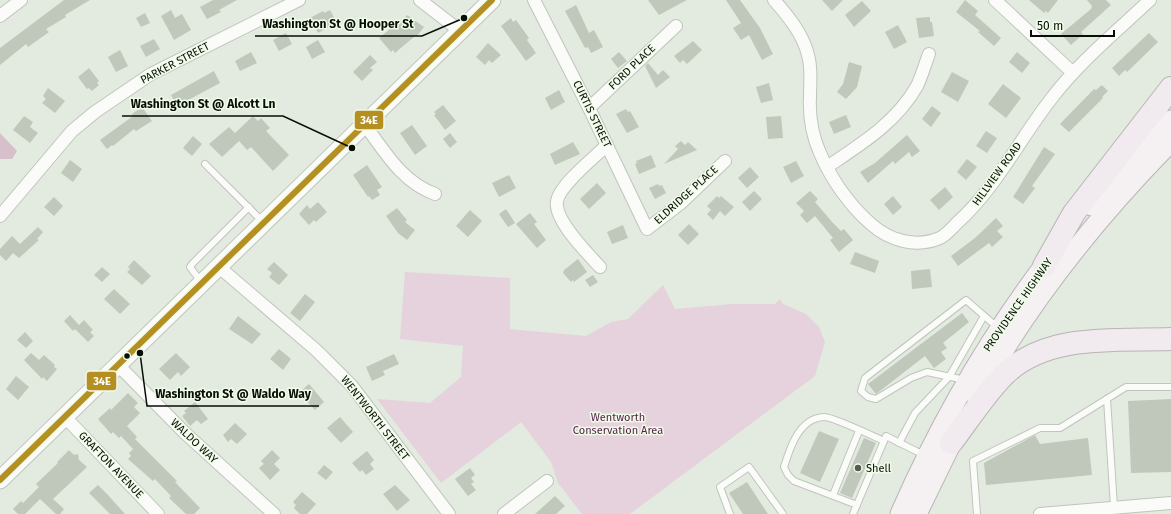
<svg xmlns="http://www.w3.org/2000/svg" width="1171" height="514" font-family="'Fira Sans',sans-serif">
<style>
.green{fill:#e6d2dd}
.forest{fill:#d5c0cc}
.building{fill:#c0c8bb}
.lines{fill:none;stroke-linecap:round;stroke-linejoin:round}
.lane-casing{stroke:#c0c5bd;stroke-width:8}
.street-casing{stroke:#c0c5bd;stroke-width:14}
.secondary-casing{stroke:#c0c5bd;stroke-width:19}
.primary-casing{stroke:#b9b4b5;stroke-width:21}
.highway-casing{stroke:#b9b4b5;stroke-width:24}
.lane{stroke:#fbfcfa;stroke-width:6}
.street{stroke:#fbfcfa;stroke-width:12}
.secondary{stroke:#fbfcfa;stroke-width:17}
.primary{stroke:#f5f1f3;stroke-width:19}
.highway{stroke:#f1eaee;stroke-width:22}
.bus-1-casing{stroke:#effce8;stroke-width:9}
.bus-1{stroke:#b58f21;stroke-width:6}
.bus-dot{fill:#090d07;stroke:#effce8;stroke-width:1.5}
.poi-dot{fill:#555a53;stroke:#effce8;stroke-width:1.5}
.labels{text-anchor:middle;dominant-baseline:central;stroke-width:3;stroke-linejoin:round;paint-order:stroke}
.street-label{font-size:11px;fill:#090d07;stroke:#effce8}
.park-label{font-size:11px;fill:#59234d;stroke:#effce8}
.poi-label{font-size:11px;fill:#090d07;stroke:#effce8;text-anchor:start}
.leader{fill:none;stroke:#090d07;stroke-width:1.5}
.callout-dot{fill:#090d07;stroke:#effce8;stroke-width:1.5}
.callout-label{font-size:12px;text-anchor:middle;font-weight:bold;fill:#090d07;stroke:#effce8;stroke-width:3;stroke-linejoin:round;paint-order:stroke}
.line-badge{stroke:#effce8;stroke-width:1.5}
.badge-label{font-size:11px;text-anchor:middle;font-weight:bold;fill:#fff}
</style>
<rect width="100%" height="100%" fill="#e3eadf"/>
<polygon class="green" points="405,272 510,278 510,329 586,336 611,322 628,319 663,285 675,309 733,304 775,304 780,299 783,304 806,314 819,327 825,342 815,376 630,514 582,514 558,483 551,462 521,422 441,483 377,399 430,403 461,377 463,346 400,339"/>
<polygon class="forest" points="0,133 17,151 12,159 0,159"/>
<g class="building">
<polygon points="64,0 90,0 65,15 66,17 46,29 49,32 28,47 26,44 0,65 0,48"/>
<polygon points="213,0 237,0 219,10 221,12 207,19 200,7"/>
<polygon points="648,0 687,0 659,15"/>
<polygon points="726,0 740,0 760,28 773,54 762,60 749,35 741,40 733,28 741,23"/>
<polygon points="822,0 843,0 832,11"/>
<polygon points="965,0 978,11 975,15 1001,38 994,46 978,32 980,31 956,12"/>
<polygon points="1029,0 1058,0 1048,13 1046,11 1044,13"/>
<polygon points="1087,0 1106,0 1111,5 1081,32 1083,34 1071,45 1061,34 1091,9 1092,6"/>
<polygon points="862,1 871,11 854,27 845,15"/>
<polygon points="576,5 589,33 594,30 603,47 591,53 588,47 585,48 565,11"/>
<polygon points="171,10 175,18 182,14 191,30 174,40 161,16"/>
<polygon points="330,10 337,23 318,33 310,18 323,11 324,13"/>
<polygon points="145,13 150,23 141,27 136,18"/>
<polygon points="407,15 424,27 417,36 415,36 395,53 393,50 391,52 379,38 401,20 402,21"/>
<polygon points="930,17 930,22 932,22 934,36 919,38 916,18"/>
<polygon points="511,18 513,22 516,20 529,38 527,40 536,53 526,61 501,26"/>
<polygon points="898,25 907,42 894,49 885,32"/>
<polygon points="286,33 292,44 279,51 273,40"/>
<polygon points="1149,33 1158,42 1127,72 1125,70 1119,76 1112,68"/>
<polygon points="154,39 160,49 146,57 140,46"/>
<polygon points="318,40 325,52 312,59 306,47"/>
<polygon points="693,41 702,50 687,64 683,60 680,63 674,56"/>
<polygon points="488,43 501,55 492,63 489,60 485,65 476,57"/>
<polygon points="120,50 128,66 116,72 108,57"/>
<polygon points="251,52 257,63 240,71 235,61"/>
<polygon points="619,52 627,61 618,68 611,59"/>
<polygon points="1017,52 1030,63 1022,73 1009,62"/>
<polygon points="370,55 377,62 370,68 373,70 362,81 353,72"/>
<polygon points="849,62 862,66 857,87 846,99 837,92 843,84"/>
<polygon points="648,63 658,75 663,70 670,77 656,88 645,66"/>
<polygon points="89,68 99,81 97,83 99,85 92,91 89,88 87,89 78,77"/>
<polygon points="214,71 220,83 177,106 171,95"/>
<polygon points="952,72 969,81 958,102 941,92"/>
<polygon points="769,83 773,100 761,103 756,87"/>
<polygon points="1003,84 1021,98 1006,118 988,104"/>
<polygon points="1102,85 1108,91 1102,97 1103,98 1069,132 1060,124 1094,89 1096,90"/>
<polygon points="48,88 65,101 55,113 42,103 46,99 43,96"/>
<polygon points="559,90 565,102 551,110 545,98"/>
<polygon points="443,105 456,121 445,130 434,115 436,114 434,112"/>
<polygon points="932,106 941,113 931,127 922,119"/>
<polygon points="142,107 152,121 136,131 134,129 113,146 112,145 107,149 100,140 133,116 132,114"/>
<polygon points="626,109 628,112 630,111 639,127 627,133 616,114"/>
<polygon points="846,115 851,127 834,134 829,122"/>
<polygon points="24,116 33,122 30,127 38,133 30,143 13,130"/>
<polygon points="253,116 258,121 261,118 270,128 266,131 289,155 273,171 251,147 247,150 239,141 222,157 209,144 229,127 235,133"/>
<polygon points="781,116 783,138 768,139 766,117"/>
<polygon points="412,125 427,146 415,155 400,133"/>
<polygon points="986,131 997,138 987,153 976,146"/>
<polygon points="450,133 457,142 450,148 443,139"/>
<polygon points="907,135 920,151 912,157 909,152 895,164 893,161 868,183 860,172 875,163"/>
<polygon points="193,136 202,144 192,156 183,148"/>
<polygon points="681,141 685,145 688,142 697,150 664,164 678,149 675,146"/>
<polygon points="573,142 580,154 555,165 550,154"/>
<polygon points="1044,147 1055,154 1032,186 1035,188 1023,204 1013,197"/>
<polygon points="651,155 656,167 639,174 635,164 637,163 636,161"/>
<polygon points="967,159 977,167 966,180 957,172"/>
<polygon points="70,160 82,169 73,182 61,173"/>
<polygon points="796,161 804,176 791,183 783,167"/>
<polygon points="367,165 382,187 377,190 380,195 372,200 369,196 368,197 353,175"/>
<polygon points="750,167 759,177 747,188 738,178"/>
<polygon points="509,175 516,188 499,197 492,183"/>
<polygon points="597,183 606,193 589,209 580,199"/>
<polygon points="658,184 659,186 662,185 666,193 655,199 649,188"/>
<polygon points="945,187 953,197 939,210 930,200"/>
<polygon points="754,191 762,199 750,211 742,202"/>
<polygon points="810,191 818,199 815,202 833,223 841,231 844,229 853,240 839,252 830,240 833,238 815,216 807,223 800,215 804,211 796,203"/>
<polygon points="717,196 719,198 721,196 734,207 725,216 720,211 713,220 707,214 711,210 707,206"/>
<polygon points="893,196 902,207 893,215 884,204"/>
<polygon points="54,197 63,206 54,216 44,207"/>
<polygon points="318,202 327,212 316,222 314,220 309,225 299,214 307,205 310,209"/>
<polygon points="397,208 407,220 405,222 415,230 407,240 398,233 386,216"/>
<polygon points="506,209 515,223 508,227 499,214"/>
<polygon points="470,210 482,221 468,237 456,226"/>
<polygon points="530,213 537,222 534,224 546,240 537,248 516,224"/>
<polygon points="996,218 1003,226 997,231 1003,237 992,247 989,243 958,266 951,256 975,238"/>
<polygon points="689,224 699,234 688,245 678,235"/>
<polygon points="623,225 628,238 612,244 607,232"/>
<polygon points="38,227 43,232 37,239 39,240 19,258 13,253 6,261 0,255 0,249 12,236 20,244"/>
<polygon points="855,252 879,261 875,273 850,264"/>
<polygon points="578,259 587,272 574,282 573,280 571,282 563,273 564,270"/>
<polygon points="134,260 151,276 142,285 127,272 130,269 128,267"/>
<polygon points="274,262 288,275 279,285 269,277 272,273 267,269"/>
<polygon points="102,267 110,274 102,282 94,275"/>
<polygon points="930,269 932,287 912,289 911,271"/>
<polygon points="593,275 598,282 590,287 585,280"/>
<polygon points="114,289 130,304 120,314 104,299"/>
<polygon points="305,294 315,302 300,321 290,313"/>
<polygon points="962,313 969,322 943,343 947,348 941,352 946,359 934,368 925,356 876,394 868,384"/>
<polygon points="70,315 79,325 84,320 93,330 90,332 94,336 88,342 75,329 73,331 64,321"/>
<polygon points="238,316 261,334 252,344 229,329"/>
<polygon points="25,332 33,341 26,348 17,340"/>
<polygon points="279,349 291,359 283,370 270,359"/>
<polygon points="31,353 39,360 44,355 55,365 54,367 57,369 47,381 43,377 42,379 24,360"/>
<polygon points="176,353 190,367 181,376 178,372 170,380 159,369"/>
<polygon points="394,354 399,364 383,371 385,375 372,381 366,367"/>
<polygon points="16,376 29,387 18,400 6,389"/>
<polygon points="309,384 324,402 315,410 299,393"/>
<polygon points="128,393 138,403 134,407 140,413 127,426 137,437 135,439 177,481 175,482 200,508 194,514 186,514 169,498 171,496 155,479 153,481 128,459 131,456 129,453 133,449 121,436 119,438 113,432 111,434 98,419 110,408 111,410"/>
<polygon points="1171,399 1171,472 1131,473 1128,401"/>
<polygon points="195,402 208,419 201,424 197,420 190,426 182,416 186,413 184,411"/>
<polygon points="340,417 353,432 341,443 327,428"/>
<polygon points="235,423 247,434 237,444 231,439 228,442 223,435"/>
<polygon points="819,431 839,439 820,482 800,473"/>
<polygon points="1035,435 1040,444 1088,438 1092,475 986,485 984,463"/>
<polygon points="864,438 876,443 852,498 840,493"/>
<polygon points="69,450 74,455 78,454 79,460 87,467 53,499 64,509 60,514 56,514 40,499 25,514 18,514 13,509 21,501 23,503 39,487 36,484 58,463 57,462"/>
<polygon points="272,450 280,458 274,464 280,470 270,480 259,468 264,464 261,461"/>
<polygon points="367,451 374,460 370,464 374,469 366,475 362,470 360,472 352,463"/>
<polygon points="324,465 333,472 326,480 317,473"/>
<polygon points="470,468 475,475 471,478 474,482 471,484 476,490 468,496 455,479"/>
<polygon points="747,482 768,514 743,514 729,493"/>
<polygon points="98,485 108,495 125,514 110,514 89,493"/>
<polygon points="395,485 410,500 397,511 383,494"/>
<polygon points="302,492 316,504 307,514 300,514 294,508 296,505 293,502"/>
<polygon points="555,496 565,506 556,514 535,514"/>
</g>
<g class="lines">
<g class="lane-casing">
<g id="lane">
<polyline points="205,164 264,223"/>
<polyline points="201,282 190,267 193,263 249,207"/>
<polyline points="965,380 927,372 911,378 876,399 868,397 861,391 865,378 966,300 997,327"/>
<polyline points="1107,399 1114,507"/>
<polyline points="899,443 915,413 949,377 984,316"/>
<polyline points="833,495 859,431"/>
<path d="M857,505L794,481L788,475L784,467C790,448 799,418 824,417C833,417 873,436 884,441"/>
<polyline points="730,514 720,487 749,467 783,514"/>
<polyline points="853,514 886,436 926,456"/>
<polyline points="977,514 973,461 1040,428 1060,428 1126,387 1171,387"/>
</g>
</g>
<g class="street-casing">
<g id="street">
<polyline points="420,0 460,31"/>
<polyline points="534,0 589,108 647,229 681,203 725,161"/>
<path d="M774,0C788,16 803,34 808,55C812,68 810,83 810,97C809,117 812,135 820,153C831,179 850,206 871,224C890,241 916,248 940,238C946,235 952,228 957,223C996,188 1019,140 1051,99C1079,62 1116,32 1150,0"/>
<polyline points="995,0 1073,73"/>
<polyline points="0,16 21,0"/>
<polyline points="589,108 676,26"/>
<path d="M365,125C385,152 402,182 435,194"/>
<path d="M827,167C861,144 896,123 917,86C922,76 925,64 929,54"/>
<polyline points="0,216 72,131 95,112 151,74 299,0"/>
<polyline points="219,267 316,350 352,386 449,514"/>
<path d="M600,267C588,254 554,220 557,202C558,186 595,157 607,145"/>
<polyline points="117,364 185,433 274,514"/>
<polyline points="65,417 158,514"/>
<polyline points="504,514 547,481"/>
<polyline points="1040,514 1171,503"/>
</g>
</g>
<g class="secondary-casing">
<polyline id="secondary" points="0,480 492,0"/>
</g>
<g class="primary-casing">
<g id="primary">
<polyline points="1092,206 1171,120"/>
<path d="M976,397C1028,304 1096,218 1171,142"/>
<path d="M900,514C940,422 991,334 1052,255"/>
<polyline points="917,514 958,430"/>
</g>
</g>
<g class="highway-casing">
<g id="highway">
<polyline points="1044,266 1074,213 1171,88"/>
<path d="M951,443C968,421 986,392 1006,373C1049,333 1116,341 1171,339"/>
</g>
</g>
<use href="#lane" class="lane"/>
<use href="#street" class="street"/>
<use href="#secondary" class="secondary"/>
<use href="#primary" class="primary"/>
<use href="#highway" class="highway"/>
<g class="bus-1-casing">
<polyline id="bus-1" points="0,480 492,0"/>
</g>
<use href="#bus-1" class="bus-1"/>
</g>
<circle class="bus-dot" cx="127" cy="356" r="3.5"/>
<circle class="poi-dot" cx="858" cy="468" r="4"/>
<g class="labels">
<g class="street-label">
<text transform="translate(175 63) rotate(-28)">PARKER STREET</text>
<text transform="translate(632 67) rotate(-44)">FORD PLACE</text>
<text transform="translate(592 114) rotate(64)">CURTIS STREET</text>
<text transform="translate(997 174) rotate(-54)">HILLVIEW ROAD</text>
<text transform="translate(686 195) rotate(-42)">ELDRIDGE PLACE</text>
<text transform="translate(1018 305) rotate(-55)">PROVIDENCE HIGHWAY</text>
<text transform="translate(375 418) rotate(52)">WENTWORTH STREET</text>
<text transform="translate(194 441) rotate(43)">WALDO WAY</text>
<text transform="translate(111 465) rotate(46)">GRAFTON AVENUE</text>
</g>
<g class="park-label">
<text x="618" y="417">Wentworth<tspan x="618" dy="13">Conservation Area</tspan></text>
</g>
<g class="poi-label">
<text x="866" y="468">Shell</text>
</g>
</g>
<path class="leader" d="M464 18L422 36H255M352 148L283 116H122M140 353L147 406H319"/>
<g class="callout-dot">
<circle cx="464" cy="18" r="4"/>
<circle cx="352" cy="148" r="4"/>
<circle cx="140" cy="353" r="4"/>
</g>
<g class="callout-label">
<text x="338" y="28">Washington St @ Hooper St</text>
<text x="203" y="108">Washington St @ Alcott Ln</text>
<text x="233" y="398">Washington St @ Waldo Way</text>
</g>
<g class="line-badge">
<rect x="354" y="110" width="30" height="20" rx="4" fill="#b58f21"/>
<rect x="86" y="371" width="31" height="20" rx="4" fill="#b58f21"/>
</g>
<g class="badge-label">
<text x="369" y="124">34E</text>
<text x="102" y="385">34E</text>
</g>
<path d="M1031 30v6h83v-6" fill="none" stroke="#090d07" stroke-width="2"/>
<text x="1037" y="30" font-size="12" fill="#090d07" stroke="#effce8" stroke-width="3" paint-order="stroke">50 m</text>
</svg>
